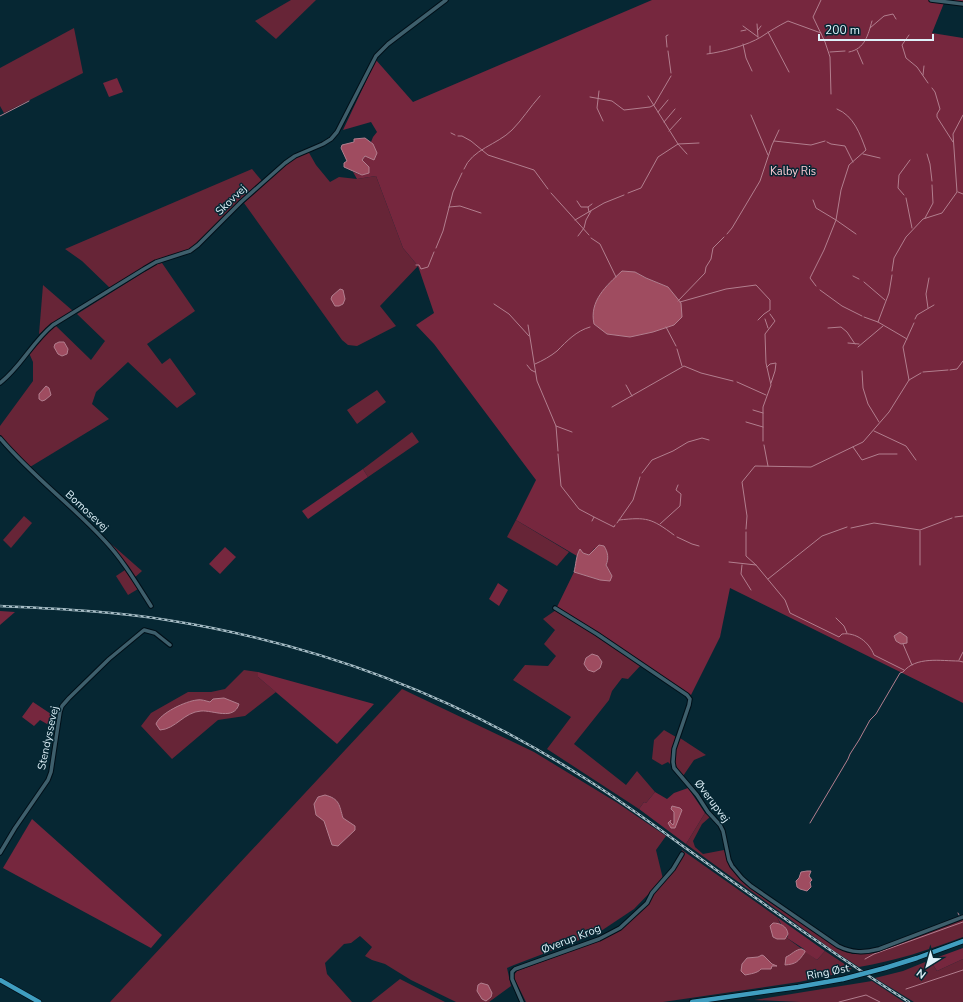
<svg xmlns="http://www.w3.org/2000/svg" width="963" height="1002" font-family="'Nunito Sans',sans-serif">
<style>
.green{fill:#672537}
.forest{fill:#76273e;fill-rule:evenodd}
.water{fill:#9f4c60;stroke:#b27e8e}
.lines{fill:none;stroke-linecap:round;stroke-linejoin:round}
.stream{stroke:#b27e8e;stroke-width:1}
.minor-casing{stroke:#000f18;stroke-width:5.5}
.major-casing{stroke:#000f18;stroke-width:6}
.minor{stroke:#3e5f6c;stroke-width:3.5}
.major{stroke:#409ec0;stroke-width:4.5}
.rail-casing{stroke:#a7bdc6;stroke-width:2.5}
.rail{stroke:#062733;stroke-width:1;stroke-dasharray:3;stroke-linecap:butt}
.major-bridge-casing{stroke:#000f18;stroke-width:6;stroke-linecap:butt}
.major-bridge{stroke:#409ec0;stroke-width:4.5}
.labels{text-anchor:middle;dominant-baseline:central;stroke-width:3;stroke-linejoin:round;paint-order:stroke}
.park-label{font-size:11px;fill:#feccd5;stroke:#062733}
.street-label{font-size:11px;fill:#dff1f9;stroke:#062733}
</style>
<rect width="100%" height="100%" fill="#062733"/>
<g class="green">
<polygon points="291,0 316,0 276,39 255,21"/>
<polygon points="74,28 83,73 4,113 0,106 0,68"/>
<polygon points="308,151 316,165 330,182 339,177 357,179 376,176 403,248 418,266 380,306 396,326 357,346 348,345 342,340 244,203 287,163"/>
<polygon points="252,169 262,181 189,250 145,267 110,288 82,261 65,249"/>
<polygon points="162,263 195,311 147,344 162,364 170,358 196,394 177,408 128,362 96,392 92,404 109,419 30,467 0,436 0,426 33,381 33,362 29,353 44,334 56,326 91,360 105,341 77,314 157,264"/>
<polygon points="43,285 73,311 39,334"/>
<polygon points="377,390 386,402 357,424 347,410"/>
<polygon points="412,432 419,442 368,477 363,469"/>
<polygon points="24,516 32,523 11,548 3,540"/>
<polygon points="516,520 569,552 557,566 507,537"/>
<polygon points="101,535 142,571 134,578"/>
<polygon points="125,570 138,589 128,595 116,576"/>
<polygon points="556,610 641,665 628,679 622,678 612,691 609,700 574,744 626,785 637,771 655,792 646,803 644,802 639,809 547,749 571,717 513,680 525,665 548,666 556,656 544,644 555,630 543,619"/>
<polygon points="244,670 258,672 258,677 276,692 245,716 218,720 172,759 141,726 151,713 188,692 211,692 225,689"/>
<polygon points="402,689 534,752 616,802 666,836 656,850 663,879 634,909 598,933 514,965 507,968 511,986 489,1002 456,1002 411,980 385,964 372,960 365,956 372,947 360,936 351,943 344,944 325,963 327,974 352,1002 110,1002"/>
<polygon points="664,730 676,737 672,749 670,764 668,762 662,765 652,759 654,740"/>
<path d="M680,738L706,755L694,760L683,776C670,760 674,756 680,738Z"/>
<path d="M705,813L710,817L702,824L693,841L695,847L703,854L724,850L728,862L741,879L838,948L853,954L871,953L963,919V937C929,950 895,961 859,967L831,949L686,844Z"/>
<polygon points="682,850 777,917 787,938 817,960 825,951 852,969 837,974 799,982 663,1002 526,1002 513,976 517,971 593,943 609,936 621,929 633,918 668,877 674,870"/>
<polygon points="963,959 963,1002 914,1002 875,978 903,971 930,960 937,971"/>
<polygon points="400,979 445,1002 371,1002"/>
<polygon points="872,981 904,1002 800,1002 754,1000"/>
</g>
<g class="forest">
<path d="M652,0H963V5L944,3L932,33L963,38V703L730,588L720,637L691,695L557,607L574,572L600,580L612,576L606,565L608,560L606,550L595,548L589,555L578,552L577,556L516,520L536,480L434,344L416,325L434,313L418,266L403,248L376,176L357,179L353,172L362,175L369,167L362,160L365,156L373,159V144L371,142L373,137L377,132L371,122L343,130L376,60L413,102ZM635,272L646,278L668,287L607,285Z"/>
<polygon points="117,78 123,92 109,97 103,83"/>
<polygon points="363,469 368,477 308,519 302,511"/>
<polygon points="225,547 236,557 220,574 209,564"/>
<polygon points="498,583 508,590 499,606 489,599"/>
<polygon points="0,611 15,612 0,625"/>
<polygon points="258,672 374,704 337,744 258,677"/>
<polygon points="33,702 54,716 47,724 40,720 34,726 22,717"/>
<polygon points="688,788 705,813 686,844 639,809 644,802 646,803 655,792 667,799 674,793"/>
<polygon points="32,819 162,935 151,948 3,868"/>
<path d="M777,917L825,951L817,960L805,952L804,949L787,938L788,934C784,928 780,923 777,917Z"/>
<polygon points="963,948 963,959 937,971 930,960"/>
</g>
<g class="water">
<polygon points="365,138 373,144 377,153 374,160 365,156 362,160 369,167 369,173 362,175 344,167 344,163 347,161 341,148 342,145 354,142 354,139"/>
<path d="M622,271L635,272L646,278L668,287L681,303L682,317L674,325L653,332L630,337L607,334L594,324C589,301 606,286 622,271Z"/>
<polygon points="340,289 343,290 345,299 343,304 339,306 335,306 331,299 332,296"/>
<polygon points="59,342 64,342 68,349 67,354 62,356 58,354 54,347 55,344"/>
<polygon points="46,386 49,388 51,395 45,400 42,401 39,399 39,394"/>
<path d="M599,545L604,546C608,552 609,559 606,565L612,576L610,581L600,580L574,572C576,565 576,555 580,549L583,553L589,555Z"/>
<polygon points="900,632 907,637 907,643 901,644 896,641 894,636"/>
<polygon points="592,654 598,656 602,662 600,668 594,672 588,670 584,664 586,658"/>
<path d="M224,698L239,704C234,721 213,710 201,711C184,712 176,729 160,730L156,724C160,713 186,701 197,700C201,699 206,701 210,702L213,699Z"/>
<path d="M325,795C340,799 339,805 343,818L355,826V830L338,846L332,845L324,821L316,815L314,804L318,797Z"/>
<polygon points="672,806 680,808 682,810 675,828 671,828 668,823 671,820 670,822 673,825 674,823 674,812 671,809"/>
<polygon points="807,871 811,871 809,876 812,880 810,882 811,887 807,891 800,889 797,887 796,881 799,878 801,872"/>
<path d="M773,923C780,923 787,926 788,934L785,939H777L773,937L770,926Z"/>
<path d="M802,949L805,951V952C798,962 796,964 785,965L786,957C791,955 796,949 802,949Z"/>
<path d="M762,955L764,956L772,964L777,966H772L771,969H761C758,973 750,974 745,975L741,971L742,964L747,958L758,957Z"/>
<polygon points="481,983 488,985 492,993 491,997 486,1001 482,999 477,991 478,985"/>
</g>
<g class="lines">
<g class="stream">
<polyline points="821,0 813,17 825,42 830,57 831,94"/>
<polyline points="757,24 758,37"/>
<polyline points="743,26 758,37"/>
<polyline points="870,28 884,16 893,14 896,19"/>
<polyline points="758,30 761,26"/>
<polyline points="741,31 746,30"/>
<polyline points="768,32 789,72"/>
<polyline points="909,35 902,45 906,58 917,67 928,83"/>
<polyline points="743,44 746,58 752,71"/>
<polyline points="710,46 710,53"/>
<polyline points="667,47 666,36 668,35"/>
<polyline points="857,50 863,64"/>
<polyline points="668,51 671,73"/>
<polyline points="830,52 845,51"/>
<path d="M849,52C865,49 868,35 872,21"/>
<path d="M707,54C723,52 748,45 761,37C770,31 778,26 788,21L821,33"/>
<polyline points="923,75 924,66"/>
<polyline points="932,88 935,92 940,109 937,114 937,117 953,142"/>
<polyline points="599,91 597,108 603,121"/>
<polyline points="648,96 678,144 687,154"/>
<polyline points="590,97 612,101 624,110 650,107 654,105 671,76"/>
<polyline points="658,112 668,100"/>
<polyline points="751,115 768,155"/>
<polyline points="0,116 29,101"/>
<polyline points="664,122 675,109"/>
<polyline points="669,131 681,118"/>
<polyline points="451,133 455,135"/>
<polyline points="458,136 462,136 471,141 488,155 534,170 548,189"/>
<polyline points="774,141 811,145 825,141"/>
<polyline points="827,142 831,144 845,146 853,162"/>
<polyline points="863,154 880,158"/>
<polyline points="927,154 930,164 932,181"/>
<path d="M464,169C472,149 497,145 512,130C522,120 530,107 540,96"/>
<polyline points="958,192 963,194"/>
<polyline points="551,193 589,235"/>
<polyline points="628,193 641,188 658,157 678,144 699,143"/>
<polyline points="904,195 898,188 899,175 910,160"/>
<polyline points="906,198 912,228"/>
<polyline points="813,200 816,208 836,220 856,234"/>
<polyline points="577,201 581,207 588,207"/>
<polyline points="449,207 460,206 481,213"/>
<polyline points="589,212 588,207 592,204"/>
<polyline points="925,218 933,203 932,185"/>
<polyline points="575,220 604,203 624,195"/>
<polyline points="727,234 732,228 760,181 772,145 779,130"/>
<polyline points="578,236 584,228 586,220 591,211"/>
<polyline points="591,238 600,244 616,277"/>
<polyline points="436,248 443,231 453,192 462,173"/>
<polyline points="416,265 419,265 421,269 428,267 434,252"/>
<polyline points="892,271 894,258 906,237 923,219 942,213 957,192 953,134 963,115"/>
<polyline points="853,276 859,279"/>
<polyline points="864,282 885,300"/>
<path d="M816,286L810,278L824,250L836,220L841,190L849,165L866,150C860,134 854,116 837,109"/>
<polyline points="820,290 842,306 862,316"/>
<polyline points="678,301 705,273 706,267 711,259 713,248 724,237"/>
<polyline points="680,302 726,289 756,285 770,300 770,310 764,314 758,320"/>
<polyline points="494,304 509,314 529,336"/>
<polyline points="928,308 926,294 929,278"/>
<polyline points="864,317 878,322 907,339"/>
<polyline points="765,319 768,328"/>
<polyline points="915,319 917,315 934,305"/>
<polyline points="878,322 889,293 892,275"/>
<polyline points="528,325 537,381 556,426 558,451"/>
<polyline points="666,327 676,346"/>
<polyline points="828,328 841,327 847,332 855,344"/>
<polyline points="848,343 859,344"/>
<polyline points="858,347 883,326"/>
<polyline points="677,349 682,366"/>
<path d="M535,364C542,361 551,356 557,351C567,341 576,331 590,327"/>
<polyline points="527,365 531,370 535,372"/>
<polyline points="767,367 770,364 776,363 775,371 771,383"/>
<polyline points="950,370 957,369 963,361"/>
<polyline points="862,371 863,388 868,404 879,422"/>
<polyline points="923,372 948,370"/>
<polyline points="909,380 903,347 914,323"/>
<polyline points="737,382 766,395"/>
<polyline points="626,385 632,396"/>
<polyline points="612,407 684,366 701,373 733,381"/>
<polyline points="753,410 763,413"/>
<polyline points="746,422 763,427"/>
<polyline points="556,426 572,432"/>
<polyline points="874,431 906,446 916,460"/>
<polyline points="763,441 763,407 771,385 766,363 765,334 775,321 770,314"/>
<polyline points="764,445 768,466"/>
<polyline points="853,447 862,460 879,454 897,454"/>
<polyline points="558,454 561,486 579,509 594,517"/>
<polyline points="642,473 652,460 673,451 688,442 702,438 709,440"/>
<polyline points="955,517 963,516"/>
<path d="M619,520C647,517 651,518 674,535"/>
<polyline points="592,521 594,517 614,527 615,525"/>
<polyline points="617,523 633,500 640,477"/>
<polyline points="660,524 680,506 681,494 676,490 678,485"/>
<polyline points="851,528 874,523 920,530 952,518"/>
<polyline points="746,529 747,516 742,482 755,466 811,467 863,442 889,412 909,380 921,373"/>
<path d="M746,532V556L756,565L785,600L790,613L837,636L839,637L842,634C856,632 869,642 874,655L904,670"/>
<polyline points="677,537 692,544 699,546"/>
<polyline points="729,562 756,565"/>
<polyline points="742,565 741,574 751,590"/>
<polyline points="920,565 920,531"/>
<polyline points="768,579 822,536 847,527"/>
<polyline points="836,618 844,626 847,633"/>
<polyline points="903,644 912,665"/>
<polyline points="959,660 963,652"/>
<path d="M810,823L848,759L850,754L859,740L870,720L876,714L900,673L903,672C916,656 941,661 959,661L963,662"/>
<polyline points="958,913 959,915"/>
<polyline points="865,959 874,954 963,922"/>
<polyline points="906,989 963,970"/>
<polyline points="839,1002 866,995 880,1002"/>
</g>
<g class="minor-casing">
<g id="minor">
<polyline points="931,0 963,4"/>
<path d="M0,383C21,367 32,342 53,325L144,269L156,262L190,251L198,245L241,202L285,163L295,156L323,144L331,139L337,132L376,56L388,44L446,0"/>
<path d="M0,438C32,476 72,505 105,541C123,560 137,584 151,606"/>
<path d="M555,608L597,634L687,695L690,699L689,705L674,749L673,762L674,768L697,795L708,812L720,825L723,831L729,860L732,866L742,878L751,886L838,946C852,953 864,953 879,949L963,917"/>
<polyline points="0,853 15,828 48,780 51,772 60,712 62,706 69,698 109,659 144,630 155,633 170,645"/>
<polyline points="522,1002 512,979 512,972 515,969 599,939 620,928 647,903 652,893 673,869 682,854"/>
</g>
</g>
<g class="major-casing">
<g id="major">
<polyline points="885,968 917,958 963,941"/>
<polyline points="0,980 39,1002"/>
<polyline points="692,1002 798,987 843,979"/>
</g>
</g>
<use href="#minor" class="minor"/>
<use href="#major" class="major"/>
<g class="rail-casing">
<path id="rail" d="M0,606C56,609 112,611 167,620C313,643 453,695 578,774C616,797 651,823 687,849C760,901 833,954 909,1002"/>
</g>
<use href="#rail" class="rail"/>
<g class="major-bridge-casing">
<polyline id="major-bridge" points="843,979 885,968"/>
</g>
<use href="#major-bridge" class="major-bridge"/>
</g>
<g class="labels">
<g class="park-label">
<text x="793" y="171">Kalby Ris</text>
</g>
<g class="street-label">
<text transform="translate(231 200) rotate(-44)">Skovvej</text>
<text transform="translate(87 511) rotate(43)">Bomosevej</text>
<text transform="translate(48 738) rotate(-78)">Stendyssevej</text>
<text transform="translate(712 801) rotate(53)">Øverupvej</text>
<text transform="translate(571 939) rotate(-21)">Øverup Krog</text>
<text transform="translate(828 972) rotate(-11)">Ring Øst</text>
</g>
</g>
<g transform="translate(927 966) rotate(217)" stroke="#062733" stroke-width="3" paint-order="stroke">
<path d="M0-3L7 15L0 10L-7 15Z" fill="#dff1f9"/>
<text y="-6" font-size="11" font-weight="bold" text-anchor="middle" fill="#dff1f9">N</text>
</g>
<path d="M819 34v6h114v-6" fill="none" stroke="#dff1f9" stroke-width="2"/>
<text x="825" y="34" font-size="12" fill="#dff1f9" stroke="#062733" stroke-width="3" paint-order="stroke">200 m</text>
</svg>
